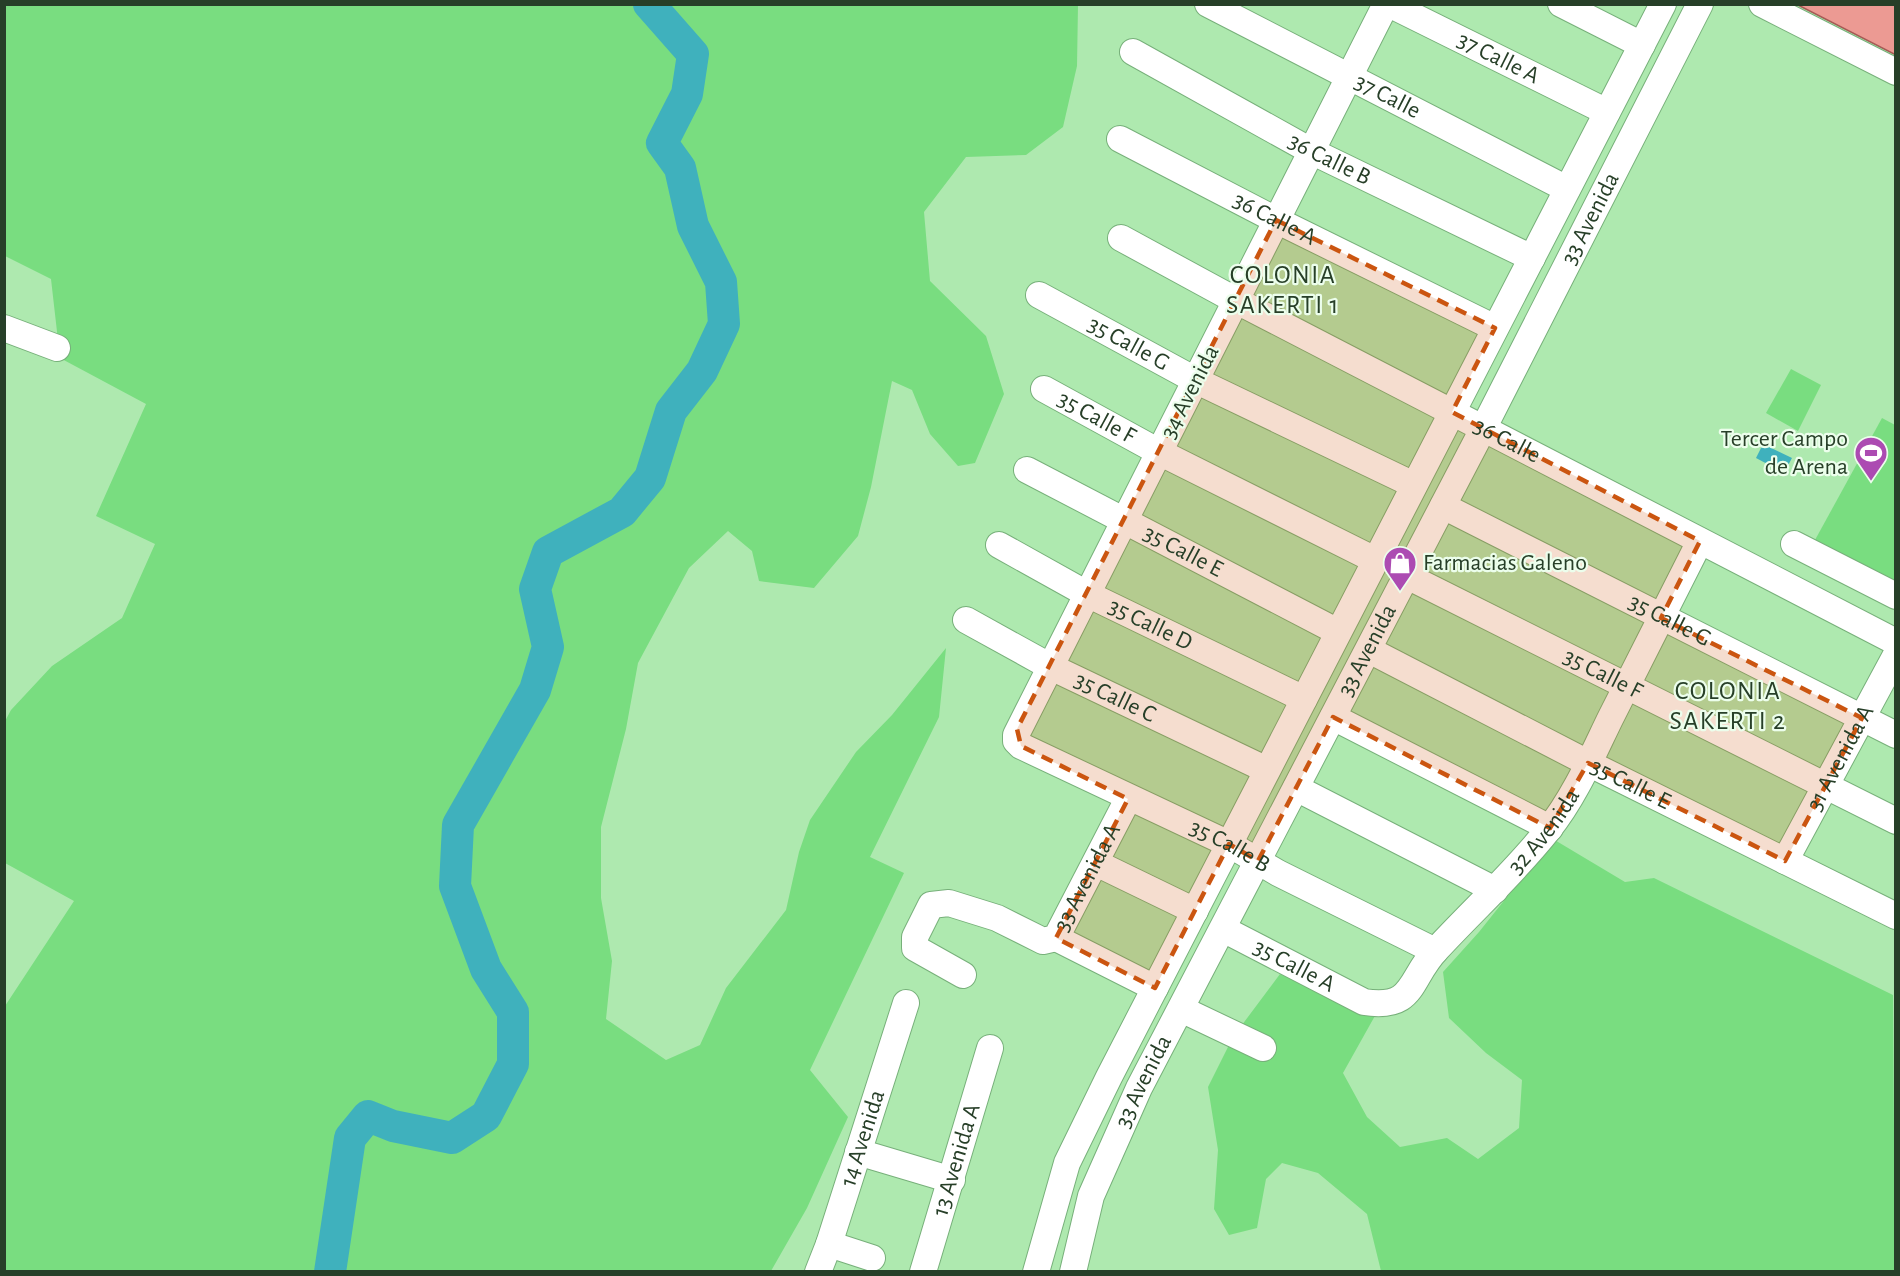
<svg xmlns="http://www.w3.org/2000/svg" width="1900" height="1276" font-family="'Alegreya Sans',sans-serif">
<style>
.green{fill:#79dd80}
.water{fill:#3fb1bd}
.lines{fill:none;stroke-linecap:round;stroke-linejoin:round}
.river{stroke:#3fb1bd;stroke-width:32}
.building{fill:#ec9a93;stroke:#a65b56;stroke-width:1.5}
.minor-casing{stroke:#77b07a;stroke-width:28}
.minor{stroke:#fff;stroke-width:26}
.marked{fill:#cb5510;fill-opacity:0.2;stroke:#cb5510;stroke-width:4.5;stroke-dasharray:12 8;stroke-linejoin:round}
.labels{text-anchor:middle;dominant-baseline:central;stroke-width:4.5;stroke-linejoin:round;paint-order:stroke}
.street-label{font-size:24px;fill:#273f28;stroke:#ecfeec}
.poi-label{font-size:24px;fill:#273f28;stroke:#ecfeec;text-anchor:end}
.neighbourhood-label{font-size:26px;letter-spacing:1.5px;fill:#273f28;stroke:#ecfeec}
</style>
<rect width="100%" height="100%" fill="#aee9af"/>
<g class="green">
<polygon points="5,5 1078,5 1077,66 1063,127 1026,155 966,157 924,212 930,281 986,336 1004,394 975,463 958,466 930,434 912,390 892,381 871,487 858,536 814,588 759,581 752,551 728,531 689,568 638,663 626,729 601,827 601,898 612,961 606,1019 666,1060 700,1045 726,988 786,910 799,852 810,820 856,752 892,715 946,648 939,717 870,857 904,873 810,1070 848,1117 807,1208 771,1271 5,1271 5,1006 74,901 5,863 4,723 11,710 52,666 122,618 155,544 96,516 146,404 60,358 51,279 5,256"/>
<polygon points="1791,369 1821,385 1798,431 1766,413"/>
<polygon points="1882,418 1895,425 1895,581 1815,540"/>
<polygon points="1553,839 1625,882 1654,878 1893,995 1895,1271 1381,1271 1367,1214 1318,1173 1282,1163 1266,1179 1257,1228 1229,1235 1214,1209 1218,1150 1208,1087 1233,1037 1280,974 1376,1014 1343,1073 1367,1117 1400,1147 1447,1138 1478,1159 1519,1128 1522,1080 1486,1053 1449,1018 1443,972 1479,932"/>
</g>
<polygon class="water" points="1763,444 1792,458 1784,473 1756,458"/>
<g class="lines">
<polyline class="river" points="330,1272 350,1138 368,1116 393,1126 452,1138 486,1116 513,1064 513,1012 486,969 455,886 458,825 535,690 548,647 535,589 548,552 622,512 650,478 671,411 702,371 724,324 721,282 693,226 680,168 662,143 687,94 693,54 649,4"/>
</g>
<polygon class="building" points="1796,4 1896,4 1896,55"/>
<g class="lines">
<g class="minor-casing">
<g id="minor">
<path id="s1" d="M1208,4L1567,189"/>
<path id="s2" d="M1386,4L1016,735V741L1021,746L1229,844L1278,873L1435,951"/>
<path id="s3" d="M1389,4L1607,112"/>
<polyline points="1561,4 1642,45"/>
<polyline points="1762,4 1896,72"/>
<path id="s4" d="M1133,52L1311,151L1532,258"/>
<path id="s5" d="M1120,139L1276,220L1495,328"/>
<path id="s6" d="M1121,238L1235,300L1896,642"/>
<path id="s7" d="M1039,295L1197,381L1414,485"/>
<polyline points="4,328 57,348"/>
<path id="s8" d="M1044,389L1159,452L1375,560"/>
<path id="s9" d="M1027,470L1338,632"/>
<path id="s10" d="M1443,506L1896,735"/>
<polyline points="1794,544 1896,596"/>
<path id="s11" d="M999,545L1087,594L1304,699"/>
<path id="s12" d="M1407,576L1896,821"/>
<path id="s13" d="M966,620L1051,667L1267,770"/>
<path id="s14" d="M1369,650L1588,763L1896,916"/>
<polyline points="1333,717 1550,828"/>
<polyline points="1296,788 1495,890"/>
<path id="s15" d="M1785,861L1896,655"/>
<polyline points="1096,863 1195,911"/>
<path id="s16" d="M1223,929L1364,1002C1416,1010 1408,979 1437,949C1474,909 1514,873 1548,830C1574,798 1592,756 1610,719C1640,660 1670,600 1700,541"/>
<polyline points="1056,938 1155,988"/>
<path id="s17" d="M963,975L915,948V937L931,905L949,903L997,918L1043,941L1056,938L1128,799"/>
<polyline points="1181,1009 1263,1048"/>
<polyline points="858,1152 952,1180"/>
<polyline points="829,1244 872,1258"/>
<path id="s18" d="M818,1272L829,1244L906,1003"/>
<path id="s19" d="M923,1272L990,1048"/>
<polyline points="1036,1272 1067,1163 1109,1077 1663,4"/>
<path id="s20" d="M1073,1272L1091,1196L1139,1088L1483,429L1700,4"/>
</g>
</g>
<use href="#minor" class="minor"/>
</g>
<path class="marked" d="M1276,220L1495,328L1452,412L1700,541L1661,618L1862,718L1785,861L1588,763L1550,828L1333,717L1258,861L1229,844L1155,988L1056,938L1128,799L1021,746L1017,729Z"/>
<defs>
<g id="stadium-pin" transform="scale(1.725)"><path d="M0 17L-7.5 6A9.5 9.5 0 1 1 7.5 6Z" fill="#ac4bb2" stroke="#ecfeec"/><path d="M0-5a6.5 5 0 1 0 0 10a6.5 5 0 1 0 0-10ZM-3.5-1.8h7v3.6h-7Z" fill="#fff"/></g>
<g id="shop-pin" transform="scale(1.725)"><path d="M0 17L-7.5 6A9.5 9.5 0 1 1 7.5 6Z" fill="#ac4bb2" stroke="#ecfeec"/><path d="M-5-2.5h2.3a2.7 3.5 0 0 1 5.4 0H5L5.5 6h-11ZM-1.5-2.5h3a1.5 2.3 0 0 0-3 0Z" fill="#fff"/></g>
</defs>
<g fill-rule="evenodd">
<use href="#stadium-pin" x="1871" y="453"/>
<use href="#shop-pin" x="1400" y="563"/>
</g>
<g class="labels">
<g class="street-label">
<text stroke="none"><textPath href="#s3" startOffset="122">37 Calle A</textPath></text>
<text stroke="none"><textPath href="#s1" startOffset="202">37 Calle</textPath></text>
<text stroke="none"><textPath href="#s4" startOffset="224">36 Calle B</textPath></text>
<text stroke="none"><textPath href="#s20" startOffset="1176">33 Avenida</textPath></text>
<text stroke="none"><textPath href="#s5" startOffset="174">36 Calle A</textPath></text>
<text stroke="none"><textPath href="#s7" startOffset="102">35 Calle G</textPath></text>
<text transform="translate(1190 392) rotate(-63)">34 Avenida</text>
<text stroke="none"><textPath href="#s8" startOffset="60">35 Calle F</textPath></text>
<text stroke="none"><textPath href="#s6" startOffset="436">36 Calle</textPath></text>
<text stroke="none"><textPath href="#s9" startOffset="176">35 Calle E</textPath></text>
<text stroke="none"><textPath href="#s10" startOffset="254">35 Calle G</textPath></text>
<text stroke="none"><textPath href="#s11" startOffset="171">35 Calle D</textPath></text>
<text stroke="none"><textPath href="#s20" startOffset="690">33 Avenida</textPath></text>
<text stroke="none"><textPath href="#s12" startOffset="219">35 Calle F</textPath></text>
<text stroke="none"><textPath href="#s13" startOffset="168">35 Calle C</textPath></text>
<text stroke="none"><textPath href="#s15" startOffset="117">31 Avenida A</textPath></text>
<text stroke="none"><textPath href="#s14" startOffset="294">35 Calle E</textPath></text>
<text stroke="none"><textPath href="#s16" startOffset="417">32 Avenida</textPath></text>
<text stroke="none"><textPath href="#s2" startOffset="1064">35 Calle B</textPath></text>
<text stroke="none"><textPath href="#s17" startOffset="303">33 Avenida A</textPath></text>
<text stroke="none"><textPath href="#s16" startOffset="80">35 Calle A</textPath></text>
<text stroke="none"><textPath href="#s20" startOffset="204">33 Avenida</textPath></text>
<text stroke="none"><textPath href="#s18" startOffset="141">14 Avenida</textPath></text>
<text stroke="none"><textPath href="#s19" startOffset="117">13 Avenida A</textPath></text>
</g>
<g class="poi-label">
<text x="1848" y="439">Tercer Campo<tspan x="1848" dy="28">de Arena</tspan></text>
<text x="1423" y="563" text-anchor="start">Farmacias Galeno</text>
</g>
<g class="neighbourhood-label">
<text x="1283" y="275">COLONIA<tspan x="1283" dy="30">SAKERTI 1</tspan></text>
<text x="1728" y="691">COLONIA<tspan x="1728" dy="30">SAKERTI 2</tspan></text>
</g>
</g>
<rect width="1900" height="1276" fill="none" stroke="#273f28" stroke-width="12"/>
</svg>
